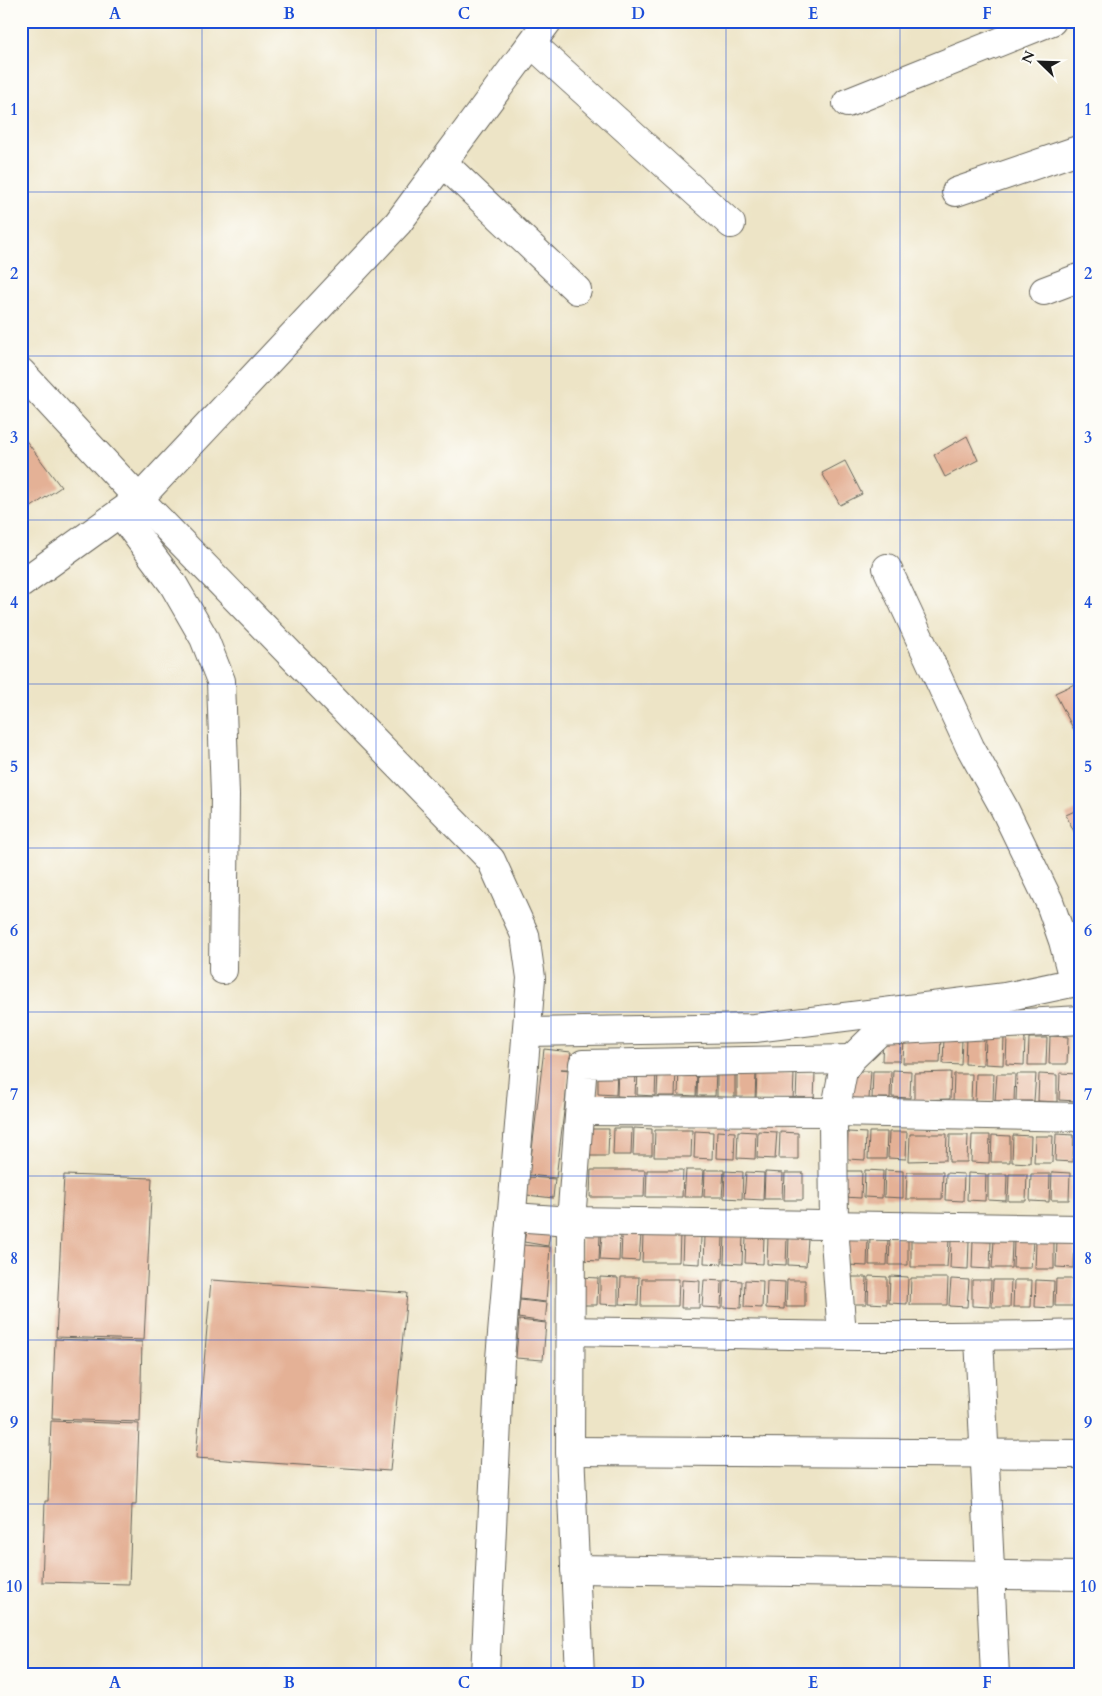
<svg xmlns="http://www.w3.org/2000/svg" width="1102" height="1696" font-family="Cardo,serif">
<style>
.building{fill:#e4b196}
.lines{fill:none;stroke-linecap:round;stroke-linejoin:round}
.minor-casing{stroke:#656258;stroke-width:30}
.minor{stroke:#fff;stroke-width:28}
.grid{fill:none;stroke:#1d4ed8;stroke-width:1;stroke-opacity:0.55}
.neatline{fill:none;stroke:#1d4ed8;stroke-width:2}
.grid-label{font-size:16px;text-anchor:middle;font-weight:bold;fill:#1d4ed8}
</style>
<rect width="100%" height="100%" fill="#fdfcf7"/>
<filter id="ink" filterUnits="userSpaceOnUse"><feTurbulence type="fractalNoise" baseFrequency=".02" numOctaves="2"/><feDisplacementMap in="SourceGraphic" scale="10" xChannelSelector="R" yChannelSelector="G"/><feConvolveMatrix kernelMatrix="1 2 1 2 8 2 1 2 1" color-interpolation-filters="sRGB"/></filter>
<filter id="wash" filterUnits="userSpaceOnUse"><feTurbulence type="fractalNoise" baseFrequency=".0096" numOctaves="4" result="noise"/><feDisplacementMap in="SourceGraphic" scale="20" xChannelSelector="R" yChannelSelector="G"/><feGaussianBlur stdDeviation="1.12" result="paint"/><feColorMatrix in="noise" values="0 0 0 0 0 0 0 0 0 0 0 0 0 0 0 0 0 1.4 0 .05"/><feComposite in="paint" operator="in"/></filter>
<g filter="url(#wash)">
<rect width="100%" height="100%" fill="#ede4c6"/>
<g id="blocks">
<g class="building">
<polygon points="21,434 61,487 21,514"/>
<polygon points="967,436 978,460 945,477 934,455"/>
<polygon points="845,461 862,494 840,505 822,473"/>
<polygon points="1081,681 1081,727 1074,730 1055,693"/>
<polygon points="1081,808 1081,846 1066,815"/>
<polygon points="883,1034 901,1034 900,1061 882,1061"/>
<polygon points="904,1036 941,1036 940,1063 903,1063"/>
<polygon points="1050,1036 1068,1037 1067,1064 1049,1064"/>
<polygon points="944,1037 962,1038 961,1065 943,1064"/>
<polygon points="966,1037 984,1038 983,1065 965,1064"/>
<polygon points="986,1037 1004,1038 1003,1065 985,1064"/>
<polygon points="1007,1037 1025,1038 1024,1065 1006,1064"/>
<polygon points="1029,1038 1047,1038 1046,1065 1028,1065"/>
<polygon points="544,1049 571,1052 568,1069 561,1069 569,1070 556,1178 529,1175"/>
<polygon points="598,1067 617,1068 616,1095 598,1094"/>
<polygon points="638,1068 656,1069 655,1096 637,1095"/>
<polygon points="679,1068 697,1069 696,1096 678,1095"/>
<polygon points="618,1069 636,1070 635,1097 617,1096"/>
<polygon points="658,1069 676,1069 675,1096 657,1096"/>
<polygon points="698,1069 716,1069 715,1096 697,1096"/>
<polygon points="717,1070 735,1071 735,1098 717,1097"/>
<polygon points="893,1070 911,1071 910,1098 892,1097"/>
<polygon points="737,1071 756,1072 755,1099 737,1098"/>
<polygon points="757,1071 794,1074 793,1100 756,1098"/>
<polygon points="852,1071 871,1071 869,1099 851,1098"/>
<polygon points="873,1071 891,1071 890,1098 872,1098"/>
<polygon points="951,1072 950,1099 914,1100 914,1073"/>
<polygon points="797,1073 815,1073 814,1100 796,1100"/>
<polygon points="1060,1073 1078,1074 1077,1101 1059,1100"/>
<polygon points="954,1074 972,1074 971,1101 953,1101"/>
<polygon points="976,1074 994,1074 993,1101 975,1101"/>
<polygon points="997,1074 1015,1074 1014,1101 995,1101"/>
<polygon points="1017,1074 1036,1074 1034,1101 1016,1101"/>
<polygon points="1039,1074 1057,1075 1057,1102 1038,1101"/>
<polygon points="614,1128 632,1128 631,1155 613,1155"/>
<polygon points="634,1128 652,1129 652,1155 633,1155"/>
<polygon points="591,1129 609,1129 608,1156 590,1156"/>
<polygon points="655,1130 692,1130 691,1157 654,1157"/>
<polygon points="695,1131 713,1132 712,1159 694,1158"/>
<polygon points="717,1131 735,1132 734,1159 716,1158"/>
<polygon points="738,1131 756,1132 755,1159 737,1158"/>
<polygon points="758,1131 777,1132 775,1159 757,1158"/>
<polygon points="780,1132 798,1133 798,1159 779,1159"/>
<polygon points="848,1132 866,1133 865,1160 847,1159"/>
<polygon points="869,1132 887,1132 886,1159 868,1159"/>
<polygon points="889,1132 907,1132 906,1159 888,1158"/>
<polygon points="910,1134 947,1134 946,1160 909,1161"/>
<polygon points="1056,1134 1074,1135 1073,1162 1055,1161"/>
<polygon points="950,1135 968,1135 967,1162 949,1162"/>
<polygon points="972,1135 990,1135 989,1163 971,1162"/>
<polygon points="992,1135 1010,1136 1010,1162 991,1162"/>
<polygon points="1013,1135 1031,1136 1030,1163 1012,1162"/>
<polygon points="1035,1136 1053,1136 1052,1163 1034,1163"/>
<polygon points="591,1170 645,1170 644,1197 590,1197"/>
<polygon points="647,1170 683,1170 682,1197 646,1197"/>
<polygon points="686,1170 704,1170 702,1197 684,1197"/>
<polygon points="705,1170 724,1170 722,1197 704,1197"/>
<polygon points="865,1170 883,1171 882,1198 864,1197"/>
<polygon points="885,1170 903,1171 903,1198 884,1197"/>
<polygon points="725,1171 743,1172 742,1199 724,1198"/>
<polygon points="844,1171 862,1171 861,1198 843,1197"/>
<polygon points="746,1172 764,1173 763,1200 744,1199"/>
<polygon points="765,1172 783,1173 782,1199 764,1199"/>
<polygon points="907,1172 943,1172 942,1199 906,1199"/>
<polygon points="1052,1172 1070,1173 1069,1200 1051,1200"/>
<polygon points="785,1173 803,1173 803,1200 784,1200"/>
<polygon points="946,1173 964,1174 963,1201 945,1200"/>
<polygon points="968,1173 986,1174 985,1201 967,1200"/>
<polygon points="988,1174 1007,1174 1006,1201 988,1200"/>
<polygon points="1009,1174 1027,1174 1026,1201 1008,1201"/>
<polygon points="1031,1174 1050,1174 1049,1202 1030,1201"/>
<polygon points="64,1175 152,1178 144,1340 56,1337"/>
<polygon points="529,1177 555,1179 553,1198 527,1195"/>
<polygon points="526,1231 550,1233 548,1246 524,1242"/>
<polygon points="582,1233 600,1234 599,1261 581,1260"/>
<polygon points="602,1233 620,1234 619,1261 600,1260"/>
<polygon points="622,1233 641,1234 639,1261 621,1260"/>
<polygon points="643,1235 680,1235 679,1262 642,1262"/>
<polygon points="683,1236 701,1237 700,1264 682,1263"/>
<polygon points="705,1236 723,1237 722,1264 704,1263"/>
<polygon points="725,1236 743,1237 742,1264 724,1263"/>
<polygon points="746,1237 764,1237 763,1264 745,1263"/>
<polygon points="768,1237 787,1238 786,1265 767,1264"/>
<polygon points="890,1237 908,1238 908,1265 889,1265"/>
<polygon points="789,1238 808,1239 806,1266 788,1265"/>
<polygon points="849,1238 868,1239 867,1266 848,1265"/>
<polygon points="870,1238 888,1238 887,1265 869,1265"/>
<polygon points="911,1240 949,1240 947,1267 911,1267"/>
<polygon points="1057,1240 1075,1241 1074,1268 1056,1267"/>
<polygon points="951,1241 969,1242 968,1269 950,1268"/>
<polygon points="973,1241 991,1242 990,1269 972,1268"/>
<polygon points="994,1241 1012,1241 1011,1268 992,1268"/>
<polygon points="1014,1241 1033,1241 1031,1268 1013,1268"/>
<polygon points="1036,1242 1054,1242 1054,1269 1035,1269"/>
<polygon points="523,1245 550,1247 546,1302 520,1299"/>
<polygon points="869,1276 887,1277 887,1304 868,1303"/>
<polygon points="890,1276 908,1277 907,1304 889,1303"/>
<polygon points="580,1277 598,1278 597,1305 579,1305"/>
<polygon points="600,1277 618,1278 618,1305 600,1304"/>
<polygon points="621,1277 639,1277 638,1305 620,1304"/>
<polygon points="849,1277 867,1277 866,1304 848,1304"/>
<polygon points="911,1278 948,1278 947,1305 910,1305"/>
<polygon points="642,1279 679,1279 678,1306 641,1306"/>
<polygon points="951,1279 969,1280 967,1307 949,1306"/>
<polygon points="1056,1279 1074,1279 1073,1306 1055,1306"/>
<polygon points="211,1280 407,1293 390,1471 196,1458"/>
<polygon points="682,1280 700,1281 699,1308 681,1308"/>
<polygon points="704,1280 722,1281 721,1308 702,1307"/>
<polygon points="724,1280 742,1281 741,1308 723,1307"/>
<polygon points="745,1280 763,1281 762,1308 744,1307"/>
<polygon points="787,1280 805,1280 805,1307 786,1307"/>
<polygon points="972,1280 991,1280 990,1307 972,1306"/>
<polygon points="993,1280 1011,1280 1010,1307 992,1307"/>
<polygon points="1014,1280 1032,1280 1031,1307 1013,1307"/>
<polygon points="1036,1280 1054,1281 1053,1308 1035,1307"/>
<polygon points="767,1281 785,1282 784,1309 766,1308"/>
<polygon points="520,1300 547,1303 545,1322 518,1318"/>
<polygon points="519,1320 546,1323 543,1360 516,1358"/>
<polygon points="55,1339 142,1342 140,1422 52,1419"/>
<polygon points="51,1421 139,1424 136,1505 132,1505 129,1584 42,1582 45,1501 48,1501"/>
</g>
</g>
</g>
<g filter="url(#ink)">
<use href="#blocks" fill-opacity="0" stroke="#656258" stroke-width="1"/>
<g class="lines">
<g class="minor-casing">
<g id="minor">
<polyline points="532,44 731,224"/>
<polyline points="847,103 1052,21"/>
<polyline points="443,163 577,290"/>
<polyline points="956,192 1081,149"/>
<polyline points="1044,291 1081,277"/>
<polyline points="21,372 139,499 491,860 525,935 531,978 500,1359 485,1675"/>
<polyline points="120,513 173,584 204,638 221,681 225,795 223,970"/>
<polyline points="887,568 970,747 1004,808 1049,901 1063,941 1074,983"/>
<polyline points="21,584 139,499 398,223 548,21"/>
<polyline points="527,1032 755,1028 1005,997 1081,981"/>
<polyline points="581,1111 835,1112 1081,1117"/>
<polyline points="513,1217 571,1221 1081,1229"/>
<path d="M571,1331C741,1334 911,1339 1081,1334"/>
<polyline points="842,1336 834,1226 833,1123 843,1071 851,1059 880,1031 1081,1020"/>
<polyline points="979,1337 995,1675"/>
<polyline points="570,1451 1081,1454"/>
<polyline points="575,1569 1081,1576"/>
<polyline points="580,1675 570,1451 571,1221 583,1064 851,1059"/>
</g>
</g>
<use href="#minor" class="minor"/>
</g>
</g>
<path class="grid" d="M202,21V1675M376,21V1675M551,21V1675M726,21V1675M900,21V1675M21,192H1081M21,356H1081M21,520H1081M21,684H1081M21,848H1081M21,1012H1081M21,1176H1081M21,1340H1081M21,1504H1081"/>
<rect width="1102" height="1696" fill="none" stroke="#fdfcf7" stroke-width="55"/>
<g transform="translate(1040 62) rotate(293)" stroke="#fdfcf7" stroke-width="4" paint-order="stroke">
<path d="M0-4L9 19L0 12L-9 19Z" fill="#1c1c1c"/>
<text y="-8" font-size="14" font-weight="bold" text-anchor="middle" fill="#1c1c1c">N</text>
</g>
<rect x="28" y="28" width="1046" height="1640" class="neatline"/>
<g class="grid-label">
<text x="115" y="19">A</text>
<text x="289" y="19">B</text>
<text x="464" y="19">C</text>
<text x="638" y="19">D</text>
<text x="813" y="19">E</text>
<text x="987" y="19">F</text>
<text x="14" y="115">1</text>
<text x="1088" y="115">1</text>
<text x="14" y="279">2</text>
<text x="1088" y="279">2</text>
<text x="14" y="443">3</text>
<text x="1088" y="443">3</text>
<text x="14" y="608">4</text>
<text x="1088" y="608">4</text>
<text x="14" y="772">5</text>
<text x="1088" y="772">5</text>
<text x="14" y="936">6</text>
<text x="1088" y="936">6</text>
<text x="14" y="1100">7</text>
<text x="1088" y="1100">7</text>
<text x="14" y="1264">8</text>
<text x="1088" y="1264">8</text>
<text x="14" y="1428">9</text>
<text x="1088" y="1428">9</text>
<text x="14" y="1592">10</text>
<text x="1088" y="1592">10</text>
<text x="115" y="1688">A</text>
<text x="289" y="1688">B</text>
<text x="464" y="1688">C</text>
<text x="638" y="1688">D</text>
<text x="813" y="1688">E</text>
<text x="987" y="1688">F</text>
</g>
</svg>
